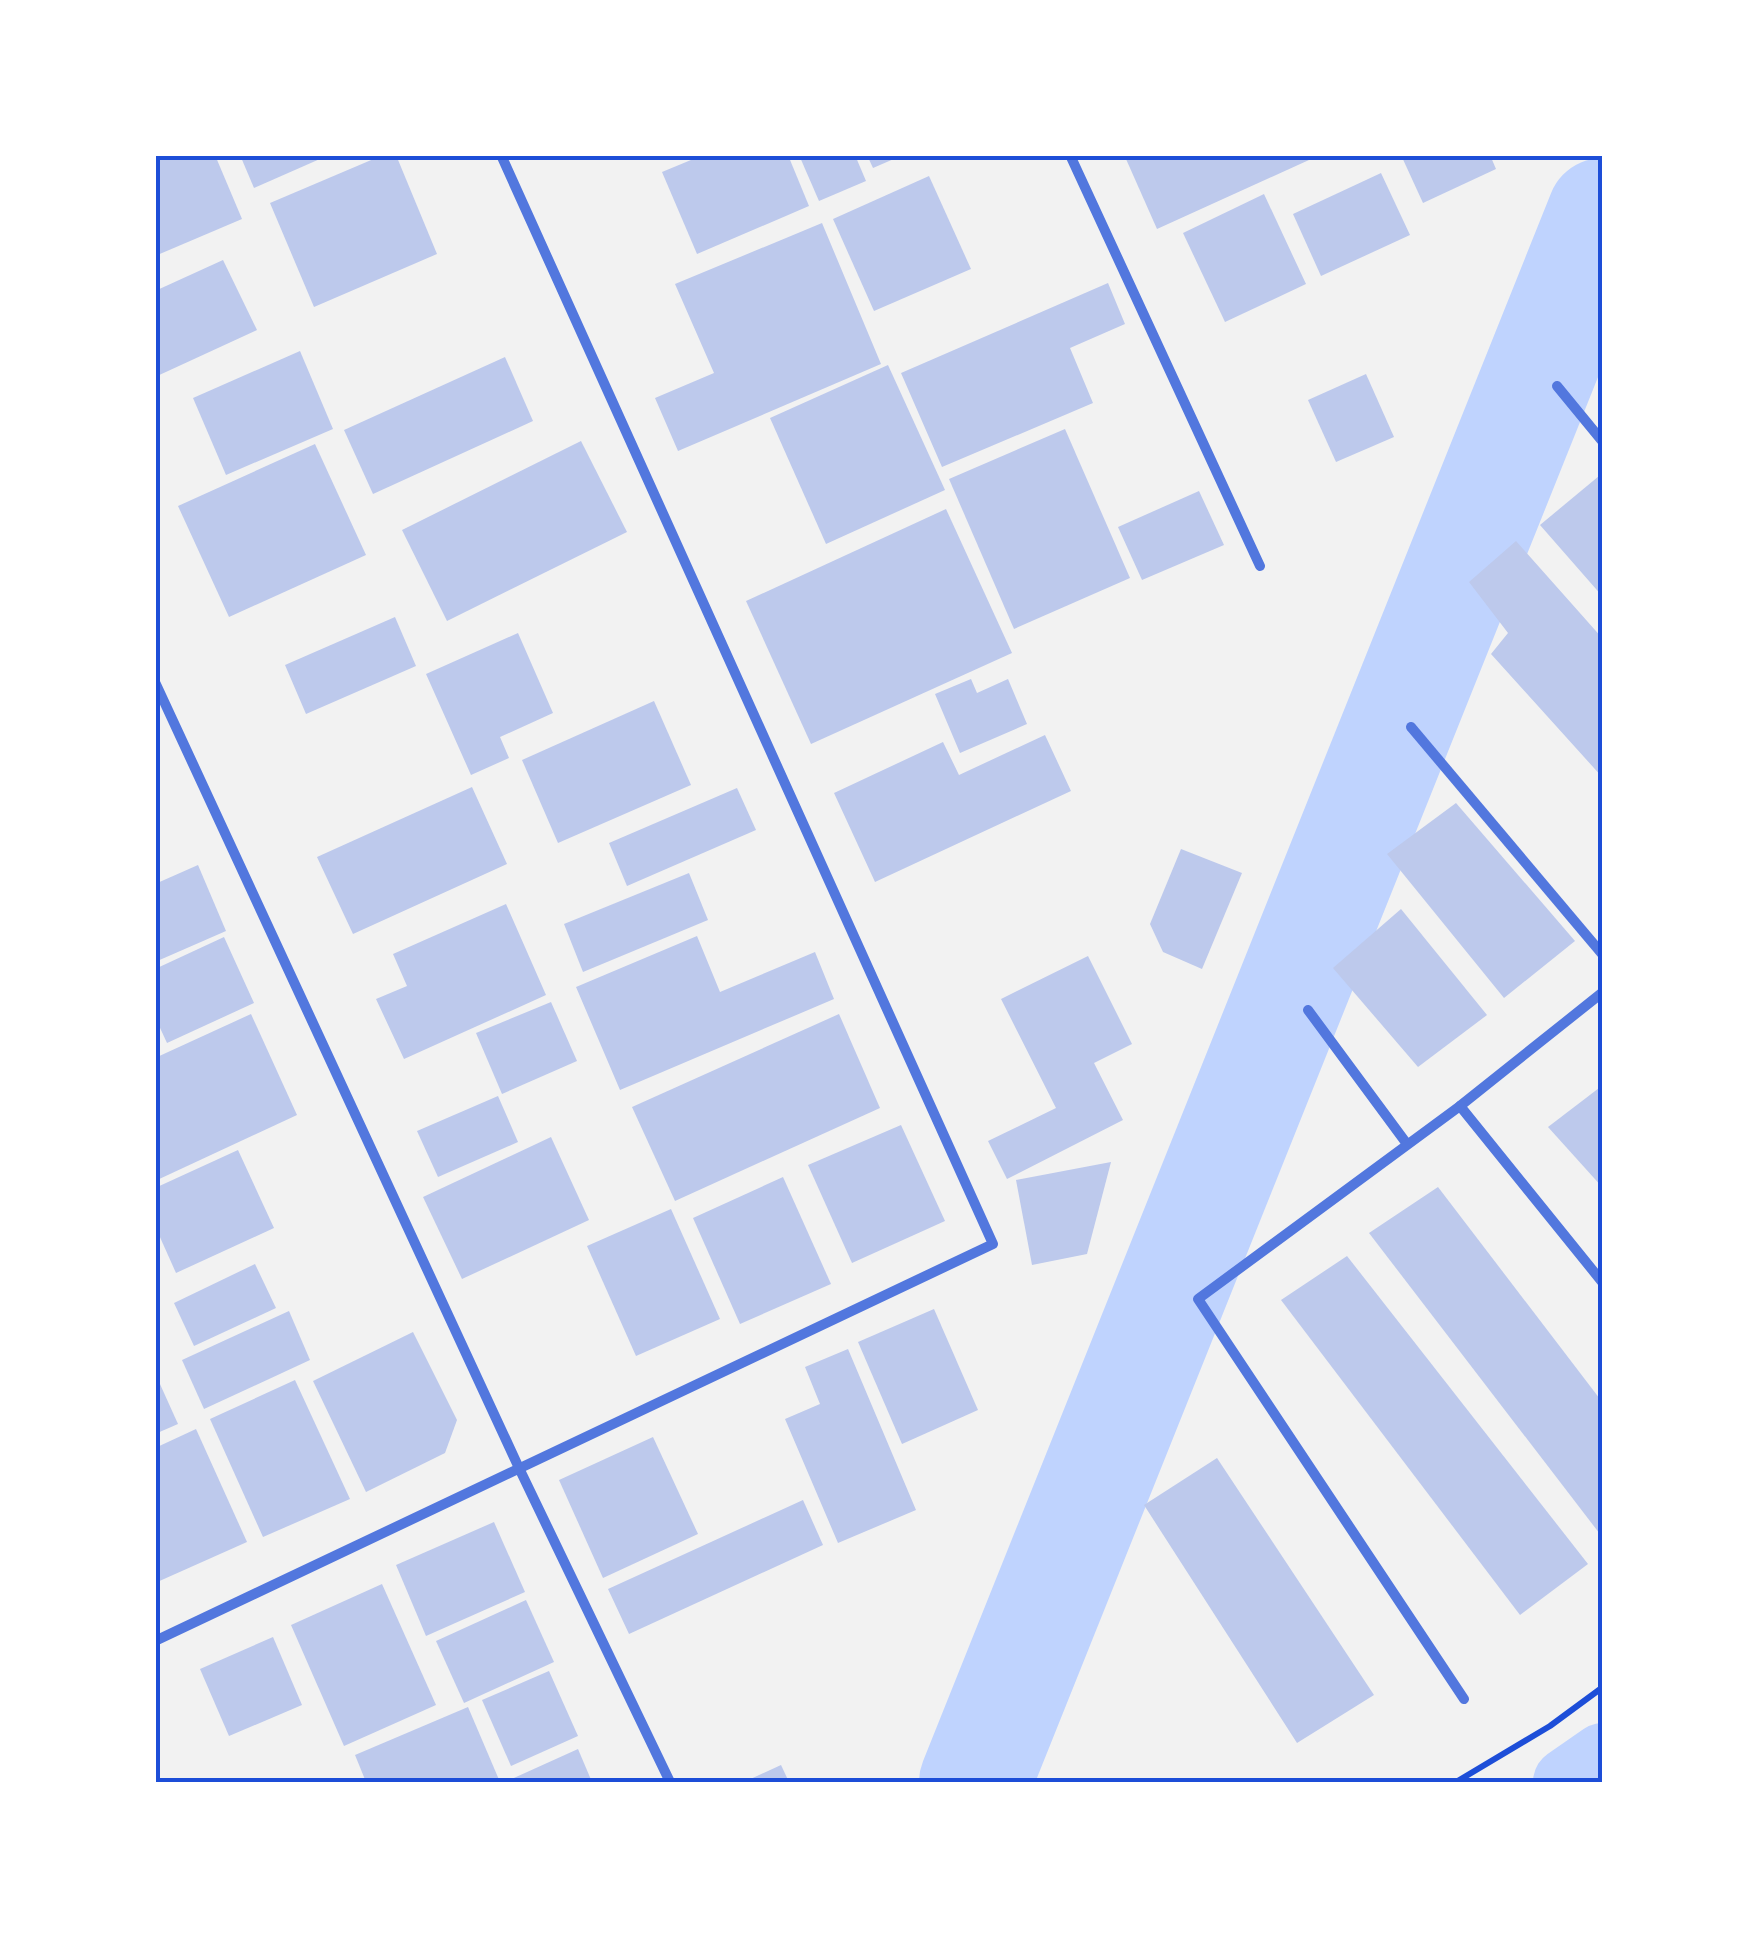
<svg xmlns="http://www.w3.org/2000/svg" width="1758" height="1937" font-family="'Source Serif 4',serif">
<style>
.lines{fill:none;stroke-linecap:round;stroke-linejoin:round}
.canal{stroke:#bfd3fe;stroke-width:68}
.river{stroke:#bfd3fe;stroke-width:112}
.building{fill:#bdc9ec}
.path{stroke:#1d4ed8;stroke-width:6}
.minor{stroke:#5277de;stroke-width:10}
.neatline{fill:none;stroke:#1d4ed8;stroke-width:4}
</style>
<rect width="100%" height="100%" fill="#f2f2f2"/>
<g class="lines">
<polyline class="canal" points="1567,1782 1603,1757"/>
<polyline class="river" points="975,1782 1603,214"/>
</g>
<g class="building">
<polygon points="155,155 215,155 242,219 155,256"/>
<polygon points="240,155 329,155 254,188"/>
<polygon points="383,155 396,155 437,254 314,307 270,203"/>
<polygon points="703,155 788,155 809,206 697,254 662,172"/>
<polygon points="799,155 855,155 866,181 819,201"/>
<polygon points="867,155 903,155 873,168"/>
<polygon points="1133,155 1320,155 1157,229 1126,159"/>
<polygon points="1401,155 1490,155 1496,169 1423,203"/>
<polygon points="1381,173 1410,235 1321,276 1293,214"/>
<polygon points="929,176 971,269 874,311 833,219"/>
<polygon points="1264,194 1306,284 1225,322 1183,233"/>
<polygon points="822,223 881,364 678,451 655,398 714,373 675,284"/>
<polygon points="223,260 257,330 155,377 155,291"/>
<polygon points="1108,283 1125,324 1070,348 1093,403 942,467 901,373"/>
<polygon points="300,351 333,429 226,475 193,398"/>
<polygon points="505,357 533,421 373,494 344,430"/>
<polygon points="888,365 945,490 826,544 770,418"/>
<polygon points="1366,374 1394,437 1336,462 1308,400"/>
<polygon points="1065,429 1130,578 1014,629 949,479"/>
<polygon points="581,441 627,532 447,621 402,530"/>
<polygon points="315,444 366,555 229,617 178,506"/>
<polygon points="1599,476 1603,480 1603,597 1540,525"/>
<polygon points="1199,491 1224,545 1142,580 1118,527"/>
<polygon points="946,509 1012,653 811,744 746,601"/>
<polygon points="1516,541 1603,639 1603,778 1491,654 1508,633 1469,582"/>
<polygon points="395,617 416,666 306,714 285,665"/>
<polygon points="518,633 553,713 500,737 509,758 471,775 426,674"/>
<polygon points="971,679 977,693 1008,679 1027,724 960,753 935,694"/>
<polygon points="654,701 691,785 558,843 522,760"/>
<polygon points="1045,735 1071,791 875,882 834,793 943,742 959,775"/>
<polygon points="472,787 507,864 353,934 317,857"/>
<polygon points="737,788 756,830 627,886 609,843"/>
<polygon points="1456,803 1575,941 1504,998 1387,854"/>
<polygon points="1181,849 1242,873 1202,969 1163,952 1150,924"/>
<polygon points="198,865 226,931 155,962 155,884"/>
<polygon points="689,873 708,920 583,972 564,924"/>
<polygon points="506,904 546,995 404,1059 376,999 407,986 393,954"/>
<polygon points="1401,909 1487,1015 1418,1067 1333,968"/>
<polygon points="697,936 720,992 815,952 834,999 620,1090 576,987"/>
<polygon points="224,937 254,1003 167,1043 155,1017 155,969"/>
<polygon points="1088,956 1132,1044 1094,1063 1123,1120 1007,1179 988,1141 1056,1108 1001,999"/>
<polygon points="551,1002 577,1061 502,1094 476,1033"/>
<polygon points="251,1014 297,1115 155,1181 155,1058"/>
<polygon points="839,1014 880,1108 675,1201 632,1107"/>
<polygon points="1603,1085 1603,1188 1548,1127"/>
<polygon points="498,1096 518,1142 438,1177 417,1131"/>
<polygon points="901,1125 945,1221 852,1263 808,1165"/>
<polygon points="551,1137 589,1220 462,1279 423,1197"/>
<polygon points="238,1150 274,1228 176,1273 155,1226 155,1188"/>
<polygon points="1111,1162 1087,1254 1032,1265 1016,1180"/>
<polygon points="783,1177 831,1284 740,1324 693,1218"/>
<polygon points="1438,1187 1603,1403 1603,1538 1369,1233"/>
<polygon points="671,1209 720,1319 636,1356 587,1246"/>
<polygon points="1347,1256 1588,1564 1520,1615 1281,1300"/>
<polygon points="255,1264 276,1308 194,1346 174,1303"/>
<polygon points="934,1309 978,1410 902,1444 858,1342"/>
<polygon points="289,1311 310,1360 204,1409 182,1360"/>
<polygon points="413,1332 457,1420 445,1453 366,1492 313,1381"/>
<polygon points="848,1349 916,1510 838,1543 785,1419 820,1404 805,1367"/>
<polygon points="155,1373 178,1424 155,1434"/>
<polygon points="295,1380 350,1499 263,1537 210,1419"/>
<polygon points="196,1429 247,1542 155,1583 155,1448"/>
<polygon points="653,1437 698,1534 603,1578 559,1480"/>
<polygon points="1217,1458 1374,1695 1297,1743 1144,1505"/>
<polygon points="803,1500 823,1545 629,1634 608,1589"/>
<polygon points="494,1522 525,1592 426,1636 396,1565"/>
<polygon points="382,1584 436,1705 344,1746 291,1625"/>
<polygon points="526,1600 554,1662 464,1703 436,1641"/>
<polygon points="273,1637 302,1705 229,1736 200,1669"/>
<polygon points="549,1671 578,1736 511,1766 482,1700"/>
<polygon points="468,1707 500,1782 366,1782 355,1755"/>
<polygon points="578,1749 592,1782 505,1782"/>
<polygon points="781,1765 789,1782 744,1782"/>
</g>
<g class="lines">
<polyline class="path" points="1456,1782 1550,1726 1603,1687"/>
<g class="minor">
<polyline points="1070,155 1260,566"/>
<polyline points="1557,386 1603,442"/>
<polyline points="155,682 519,1468 670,1782"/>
<polyline points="1411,727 1603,955"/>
<polyline points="1308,1010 1407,1144"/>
<polyline points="1460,1106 1603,1283"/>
<polyline points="155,1641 993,1244 501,155"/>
<polyline points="1464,1699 1198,1299 1460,1106 1603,992"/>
</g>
</g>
<rect width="1758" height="1937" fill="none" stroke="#ffffff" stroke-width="315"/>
<rect x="158" y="158" width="1442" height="1622" class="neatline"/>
</svg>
